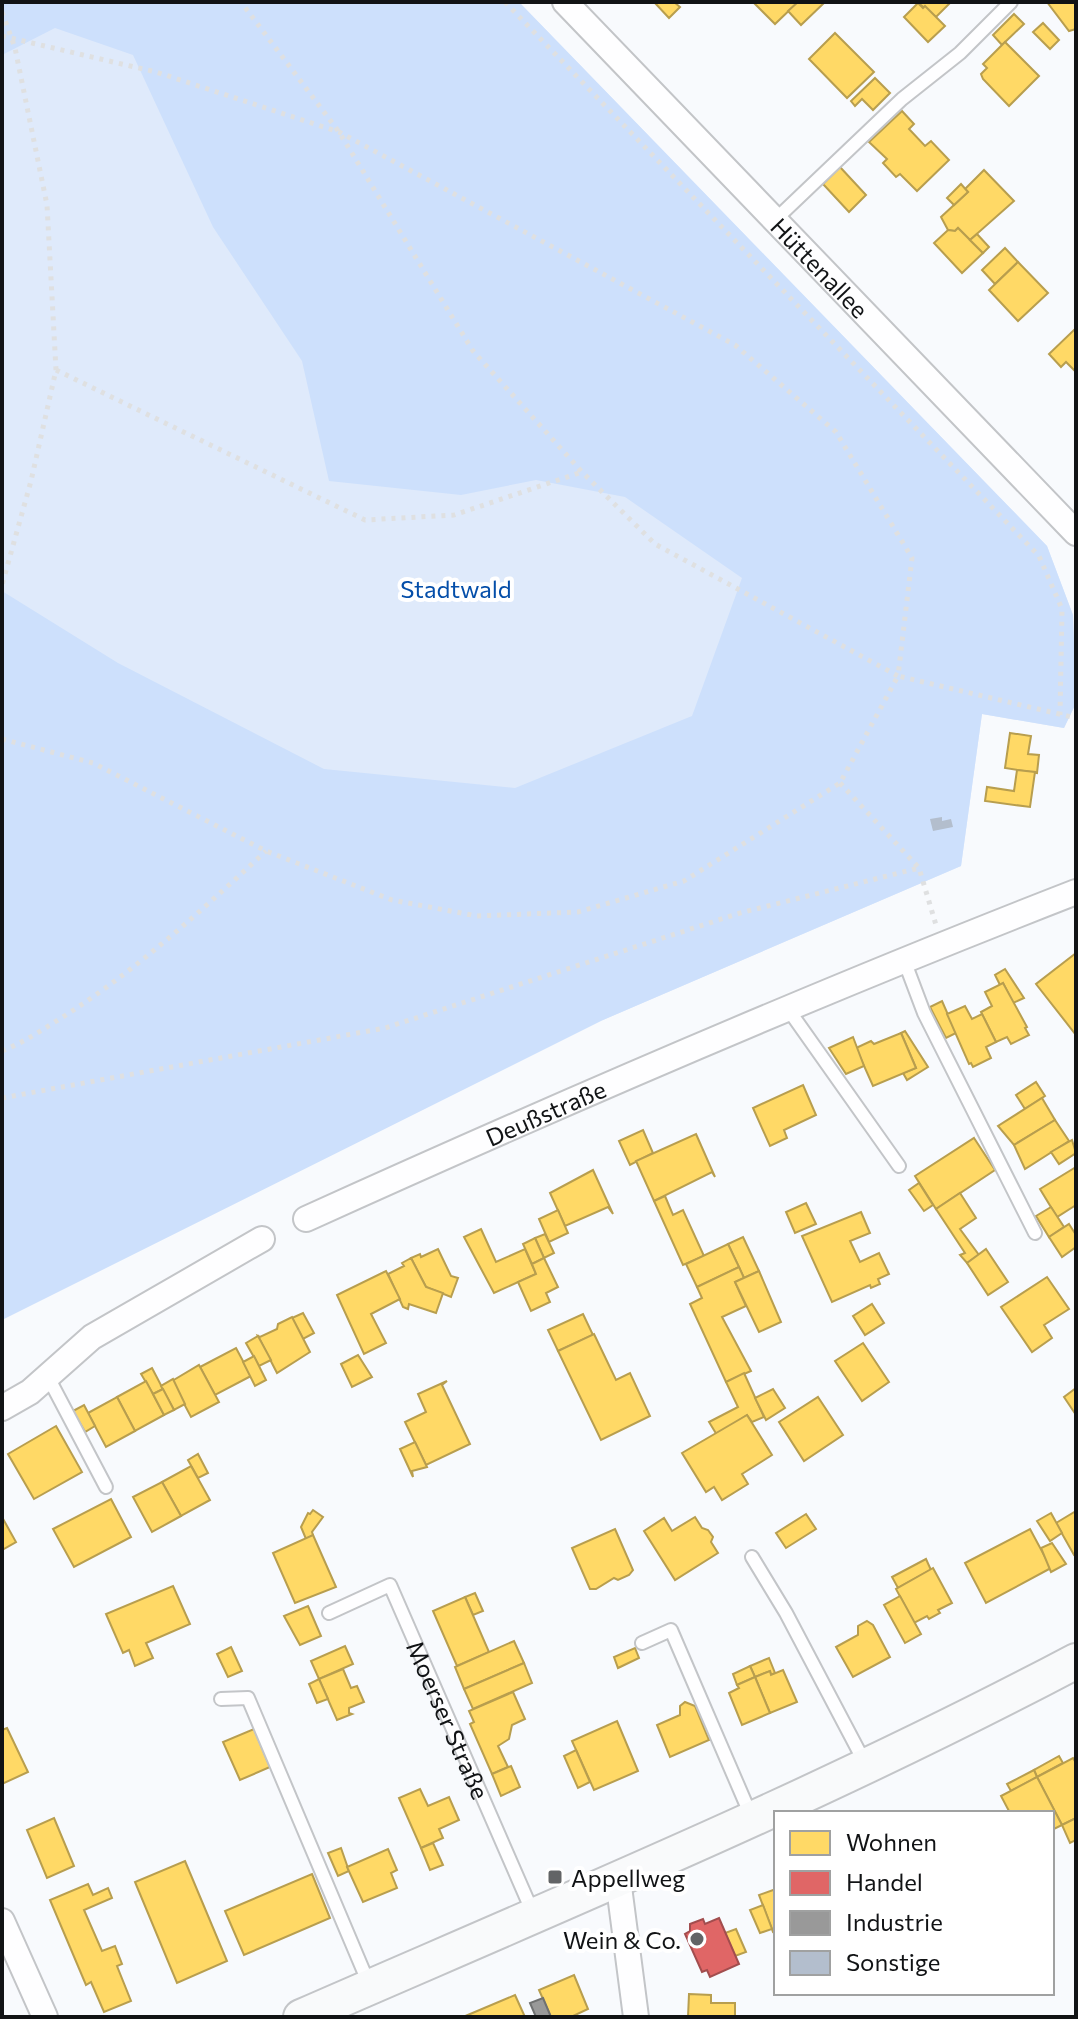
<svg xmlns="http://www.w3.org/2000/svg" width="1078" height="2019" font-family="Commissioner,sans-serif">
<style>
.green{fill:#dfeafb}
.forest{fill:#cde0fc}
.homes{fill:#ffd966;stroke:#b89e4e;stroke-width:2}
.shops{fill:#e06666;stroke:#a24d4e;stroke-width:2}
.industry{fill:#999;stroke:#707171;stroke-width:2}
.building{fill:#b3becd}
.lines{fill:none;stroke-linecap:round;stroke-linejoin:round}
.lane-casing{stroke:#c3c5c8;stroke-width:16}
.street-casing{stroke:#c3c5c8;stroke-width:28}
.secondary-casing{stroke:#c3c5c8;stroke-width:38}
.path{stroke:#dfe0e1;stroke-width:5;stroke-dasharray:4 6;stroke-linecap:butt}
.lane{stroke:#fefeff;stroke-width:12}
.street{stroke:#fefeff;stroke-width:24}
.secondary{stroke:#f9fafb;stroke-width:34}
.poi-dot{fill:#626466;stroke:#fff;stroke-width:3}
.labels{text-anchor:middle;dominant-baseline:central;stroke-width:8;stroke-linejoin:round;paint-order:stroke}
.street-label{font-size:24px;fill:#111315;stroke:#fff}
.park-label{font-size:24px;fill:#044ea9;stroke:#fff}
.poi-label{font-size:24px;fill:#111315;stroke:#fff;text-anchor:start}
</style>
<rect width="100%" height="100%" fill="#f8fafd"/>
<polygon class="green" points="2,2 519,2 1047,546 1073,615 1076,703 1064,728 982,714 961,866 603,1020 2,1136"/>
<polygon class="forest" points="2,2 519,2 1047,546 1073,615 1076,703 1064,728 982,714 961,866 603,1020 2,1320 2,591 118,663 324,769 515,788 692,716 742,578 625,497 536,480 461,495 329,481 302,361 213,227 133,55 55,28 2,55"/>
<g class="homes">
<polygon points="654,2 674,2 680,7 669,18"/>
<polygon points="753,2 798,2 775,24"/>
<polygon points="798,2 825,2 801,25 788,11"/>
<polygon points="917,2 951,2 936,17"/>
<polygon points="1047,2 1076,2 1076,29 1069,31"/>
<polygon points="918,3 923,8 925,6 945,26 928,42 904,17"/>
<polygon points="1014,14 1024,24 1002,45 993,35"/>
<polygon points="1043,23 1059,40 1050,49 1033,32"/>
<polygon points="835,33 874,72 847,98 809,59"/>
<polygon points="1005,42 1039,76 1009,106 983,79 981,74 987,68 983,64"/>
<polygon points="875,78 890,93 873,110 862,99 855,106 851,101"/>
<polygon points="902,111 914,124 909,129 925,146 931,141 949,160 917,191 900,174 896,177 883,163 887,159 869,142"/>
<polygon points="840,167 866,195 849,212 823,184"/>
<polygon points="984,170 1014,201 970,240 958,228 955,231 948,230 941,217 968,192 965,189"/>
<polygon points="961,184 968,192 954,205 947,198"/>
<polygon points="958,228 983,253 962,273 934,243 948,230 955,231"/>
<polygon points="977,234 989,247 983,253 970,240"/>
<polygon points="1005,248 1018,262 995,284 982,270"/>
<polygon points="1018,262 1048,293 1018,321 989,290"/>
<polygon points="1076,328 1076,372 1066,362 1061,367 1049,354"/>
<polygon points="1010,733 1031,736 1028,754 1039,755 1037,773 1005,768"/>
<polygon points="1017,770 1035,772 1030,807 985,801 987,787 1014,791"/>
<polygon points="1076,953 1076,1035 1036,984"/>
<polygon points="1005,969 1024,998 1013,1003 1003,983 1000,985 995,975"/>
<polygon points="1003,983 1027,1027 1025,1028 1029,1035 1011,1044 1007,1037 996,1042 981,1012 992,1006 985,992"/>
<polygon points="942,1001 956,1033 946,1038 930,1007"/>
<polygon points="965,1006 972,1019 982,1014 996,1042 986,1047 991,1058 973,1067 971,1063 969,1064 947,1014"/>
<polygon points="905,1031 928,1067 907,1080 903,1073 916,1068 901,1033"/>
<polygon points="901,1033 916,1068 873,1086 856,1048 871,1041 874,1044"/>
<polygon points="853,1037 864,1066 846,1074 829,1048"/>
<polygon points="1036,1082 1045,1096 1025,1109 1016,1095"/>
<polygon points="803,1085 816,1115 784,1130 787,1138 770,1146 753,1108"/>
<polygon points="1042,1098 1055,1120 1014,1145 998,1126"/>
<polygon points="1055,1120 1069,1141 1025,1169 1014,1145"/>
<polygon points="643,1130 653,1153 630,1165 619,1141"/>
<polygon points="696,1134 715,1177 712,1172 654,1201 636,1161"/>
<polygon points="974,1138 995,1170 936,1209 915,1176"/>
<polygon points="1072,1140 1076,1153 1059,1164 1051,1152"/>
<polygon points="1076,1167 1076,1205 1057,1217 1040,1189"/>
<polygon points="593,1170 613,1214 608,1207 565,1226 550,1193"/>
<polygon points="919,1183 933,1205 924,1211 909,1190"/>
<polygon points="960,1193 976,1218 960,1229 979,1255 967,1263 960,1255 965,1253 936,1209"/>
<polygon points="665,1196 673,1215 683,1210 704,1256 683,1265 654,1201"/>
<polygon points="806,1203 816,1224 795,1233 786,1212"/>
<polygon points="1051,1207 1064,1227 1049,1237 1036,1216"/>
<polygon points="558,1210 568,1233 549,1242 539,1219"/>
<polygon points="861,1212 870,1233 850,1241 860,1262 879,1253 889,1274 878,1279 880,1284 871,1288 870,1285 832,1302 802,1236"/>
<polygon points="1069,1224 1076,1235 1076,1247 1062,1257 1049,1237"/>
<polygon points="481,1229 496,1262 525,1249 536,1274 494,1293 464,1237"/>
<polygon points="545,1234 554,1253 544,1258 535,1238"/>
<polygon points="743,1237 759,1271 744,1278 728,1244"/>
<polygon points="535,1238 544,1258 532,1264 523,1244"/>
<polygon points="728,1244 739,1267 697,1287 686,1264"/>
<polygon points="438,1249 451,1276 458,1278 451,1297 426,1287 411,1258 420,1254 421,1257"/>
<polygon points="986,1249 1008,1282 988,1295 967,1263"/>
<polygon points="411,1258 426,1287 443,1293 436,1313 409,1304 408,1309 403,1307 388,1274 404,1266 402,1263"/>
<polygon points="544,1258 558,1287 546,1293 550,1302 531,1311 518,1282 536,1274 532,1264"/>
<polygon points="739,1267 744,1278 735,1282 746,1306 722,1317 751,1371 726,1382 690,1304 702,1298 697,1287"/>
<polygon points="386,1271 400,1299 371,1314 386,1343 364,1354 337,1295"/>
<polygon points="759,1271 781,1322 759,1332 735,1282"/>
<polygon points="1047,1277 1069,1309 1044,1325 1052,1338 1032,1352 1001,1307"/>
<polygon points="872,1304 884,1323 865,1335 853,1316"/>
<polygon points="303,1313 314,1333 303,1339 292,1318"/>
<polygon points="583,1314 593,1335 558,1351 548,1330"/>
<polygon points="292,1317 310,1352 277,1373 258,1336 260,1337 277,1329 278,1324"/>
<polygon points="594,1334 616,1380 630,1373 650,1416 601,1440 558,1351"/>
<polygon points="258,1336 271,1360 259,1366 246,1343"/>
<polygon points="863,1343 889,1382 862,1401 835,1361"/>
<polygon points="236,1348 251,1376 215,1395 200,1367"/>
<polygon points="358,1355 372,1377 352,1387 341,1364"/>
<polygon points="254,1356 266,1380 255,1386 243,1362"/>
<polygon points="199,1365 219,1402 191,1417 172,1381"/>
<polygon points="152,1368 163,1389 153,1394 141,1374"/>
<polygon points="744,1373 764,1417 752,1422 747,1415 717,1435 709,1422 738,1407 726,1382"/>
<polygon points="173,1379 185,1404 174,1410 161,1386"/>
<polygon points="146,1381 164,1415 135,1431 117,1397"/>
<polygon points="447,1381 442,1385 470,1444 426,1465 405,1422 426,1412 418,1394"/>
<polygon points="1076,1388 1076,1415 1064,1397"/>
<polygon points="163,1389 174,1410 164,1415 153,1394"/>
<polygon points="773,1389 785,1408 766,1420 755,1398"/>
<polygon points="117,1397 135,1431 106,1447 88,1413"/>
<polygon points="818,1397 843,1435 804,1461 779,1422"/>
<polygon points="84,1405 95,1426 85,1432 73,1411"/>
<polygon points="747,1415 772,1455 742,1474 748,1484 722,1500 714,1487 706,1492 682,1453"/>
<polygon points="56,1426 82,1472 34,1499 8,1454"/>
<polygon points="415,1442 427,1467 412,1471 413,1477 400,1449"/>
<polygon points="198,1454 208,1473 198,1478 188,1460"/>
<polygon points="191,1466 210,1500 181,1516 162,1482"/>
<polygon points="162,1482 181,1516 152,1532 133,1497"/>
<polygon points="111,1499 131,1537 74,1567 53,1529"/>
<polygon points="313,1510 323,1517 312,1532 313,1535 306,1539 301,1527 308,1513 310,1514"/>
<polygon points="1076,1511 1076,1554 1074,1555 1056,1523"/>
<polygon points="1051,1513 1062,1533 1050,1541 1037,1521"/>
<polygon points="806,1514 816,1529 786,1548 776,1533"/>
<polygon points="2,1517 16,1542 2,1550"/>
<polygon points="695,1517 702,1528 708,1530 713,1537 711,1542 718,1553 675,1580 644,1531 664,1518 672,1531"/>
<polygon points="615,1529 633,1570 629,1575 618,1580 614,1578 596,1589 590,1589 572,1548"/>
<polygon points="1030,1529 1051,1568 986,1603 965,1563"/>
<polygon points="313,1535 336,1587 295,1603 273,1553"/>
<polygon points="1052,1543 1066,1564 1051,1572 1041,1548"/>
<polygon points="926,1559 931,1570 898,1588 892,1577"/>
<polygon points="933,1568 952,1603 938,1610 940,1613 929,1619 927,1616 914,1623 896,1589"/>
<polygon points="173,1586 190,1624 146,1643 153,1658 135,1666 129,1650 123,1653 106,1614"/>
<polygon points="475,1593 483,1611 473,1615 465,1597"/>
<polygon points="900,1596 921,1634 905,1643 884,1605"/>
<polygon points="465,1597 489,1652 457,1666 433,1611"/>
<polygon points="308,1606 321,1636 300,1645 284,1616"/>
<polygon points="867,1621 873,1625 890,1657 853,1677 836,1647 858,1635 858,1626"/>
<polygon points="514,1641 524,1663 464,1689 455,1667"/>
<polygon points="345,1646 353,1664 319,1679 311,1661"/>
<polygon points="231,1647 242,1671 228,1677 217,1654"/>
<polygon points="635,1648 639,1658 618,1668 614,1657"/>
<polygon points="769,1658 775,1673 771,1675 770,1671 755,1677 750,1666"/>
<polygon points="524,1663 532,1683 473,1709 464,1689"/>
<polygon points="750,1666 755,1677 737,1685 733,1674"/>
<polygon points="343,1669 351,1688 357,1686 364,1702 349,1708 349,1713 352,1714 337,1720 319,1679"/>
<polygon points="783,1670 797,1702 770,1713 755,1677 770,1671 771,1675"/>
<polygon points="755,1677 770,1713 742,1725 729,1693 739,1688 737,1685"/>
<polygon points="319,1679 328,1699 317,1703 309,1684"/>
<polygon points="513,1692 525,1719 512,1725 509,1739 498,1746 508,1767 492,1774 470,1724 474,1722 469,1711"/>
<polygon points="685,1702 695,1706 709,1740 670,1757 657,1725 680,1715 680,1706"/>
<polygon points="617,1721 638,1771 594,1790 572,1741"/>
<polygon points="7,1728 28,1772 2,1784 2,1730"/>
<polygon points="254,1729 270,1767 240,1780 223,1742"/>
<polygon points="576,1750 590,1782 578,1788 564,1756"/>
<polygon points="1059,1756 1063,1763 1037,1777 1034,1770"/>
<polygon points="1073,1758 1076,1763 1076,1818 1062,1825 1037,1777"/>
<polygon points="511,1766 520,1787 501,1796 492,1774"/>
<polygon points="1034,1770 1037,1777 1011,1791 1007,1784"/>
<polygon points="1037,1777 1062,1825 1052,1830 1052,1813 1010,1813 1001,1796"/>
<polygon points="420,1789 428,1806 449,1797 459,1820 439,1829 443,1838 421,1848 399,1798"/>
<polygon points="54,1818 74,1866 47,1878 27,1830"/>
<polygon points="1076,1818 1076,1840 1070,1843 1062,1825"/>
<polygon points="433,1843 443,1865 430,1870 421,1848"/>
<polygon points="341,1848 349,1871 338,1876 328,1853"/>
<polygon points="388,1849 397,1870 391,1873 397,1888 363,1902 347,1867"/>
<polygon points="185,1861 227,1961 177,1983 135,1882"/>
<polygon points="312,1874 330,1918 244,1955 225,1911"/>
<polygon points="88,1884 93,1895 108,1888 112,1898 84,1910 102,1951 115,1946 122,1964 117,1966 131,2001 104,2012 91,1982 86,1985 50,1900"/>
<polygon points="776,1889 776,1931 773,1932 759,1895"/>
<polygon points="763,1905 772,1929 760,1933 750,1910"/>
<polygon points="736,1929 746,1952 735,1956 725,1933"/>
<polygon points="574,1975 588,2009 571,2017 551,2017 539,1990"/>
<polygon points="689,1994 711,1995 711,2003 735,2003 735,2017 688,2017"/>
<polygon points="515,1995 525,2017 463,2017"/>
</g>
<polygon class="shops" points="719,1918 739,1964 710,1977 707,1970 702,1972 685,1934 690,1931 690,1924 703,1919 705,1924"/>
<polygon class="industry" points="543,1998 551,2017 536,2017 530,2003"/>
<polygon class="building" points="942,817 942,821 951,819 953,827 933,831 930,819"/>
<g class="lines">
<g class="lane-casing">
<g id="lane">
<polyline points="775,220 902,99 960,53 1011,2"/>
<polyline points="904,960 924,1013 1035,1233"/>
<polyline points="788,1009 899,1166"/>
<polyline points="48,1377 106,1487"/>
<polyline points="752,1557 786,1613 865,1763"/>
<path id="s1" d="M329,1613L390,1585L533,1913"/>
<polyline points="642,1643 671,1630 752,1818"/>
<polyline points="221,1699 248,1698 369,1984"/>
</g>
</g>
<g class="street-casing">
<g id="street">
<path id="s2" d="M565,2L1076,533"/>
<path id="s3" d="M306,1219C560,1104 816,993 1076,892"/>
<polyline points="2,1408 30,1392 92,1337 262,1239"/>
<polyline points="618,1879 636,2017"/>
<polyline points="2,1921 45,2017"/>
</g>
</g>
<g class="secondary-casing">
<path id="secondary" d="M301,2017C562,1903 825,1794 1076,1661"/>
</g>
<g class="path">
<polyline points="505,2 1039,556 1062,609 1060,715"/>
<polyline points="2,12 15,48 47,205 56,370 31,481 2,585"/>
<polyline points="2,36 156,72 339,132 735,345 836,432 912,558 898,676 655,544 582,472 473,351 339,132 241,2"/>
<polyline points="56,370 365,520 454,515 582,472"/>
<polyline points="2,739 93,763 266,851 392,900 477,916 578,912 684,881 840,783 898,676 1076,718"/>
<polyline points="840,783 919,868 936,925"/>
<path d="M2,1051C25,1042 45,1028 66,1015C139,968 202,910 266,851"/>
<polyline points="2,1098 385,1028 740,913 919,868"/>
</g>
<use href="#lane" class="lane"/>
<use href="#street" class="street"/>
<use href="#secondary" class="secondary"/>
</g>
<g class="poi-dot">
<rect x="547" y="1869" width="16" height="16" rx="4"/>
<circle cx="697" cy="1939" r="8"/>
</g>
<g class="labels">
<g class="street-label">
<text stroke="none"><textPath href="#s2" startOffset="368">Hüttenallee</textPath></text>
<text stroke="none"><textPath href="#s3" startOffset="262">Deußstraße</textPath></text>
<text stroke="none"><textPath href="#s1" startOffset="214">Moerser Straße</textPath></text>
</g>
<g class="park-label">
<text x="456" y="588">Stadtwald</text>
</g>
<g class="poi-label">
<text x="571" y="1877">Appellweg</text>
<text x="681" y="1939" text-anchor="end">Wein &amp; Co.</text>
</g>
</g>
<rect width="1078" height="2019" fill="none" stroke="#111315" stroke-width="8"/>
<rect x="774" y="1811" width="280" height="184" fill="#ffffff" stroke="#a0a1a1" stroke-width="2"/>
<rect x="790" y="1831" width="40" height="24" fill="#ffd966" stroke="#a0a1a1" stroke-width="2"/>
<text x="846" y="1851" font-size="24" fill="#111315">Wohnen</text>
<rect x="790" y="1871" width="40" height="24" fill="#e06666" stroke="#a0a1a1" stroke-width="2"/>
<text x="846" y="1891" font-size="24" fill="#111315">Handel</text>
<rect x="790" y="1911" width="40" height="24" fill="#999999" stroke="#a0a1a1" stroke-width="2"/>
<text x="846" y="1931" font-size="24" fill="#111315">Industrie</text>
<rect x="790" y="1951" width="40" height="24" fill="#b3becd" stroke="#a0a1a1" stroke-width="2"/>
<text x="846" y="1971" font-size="24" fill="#111315">Sonstige</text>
</svg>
